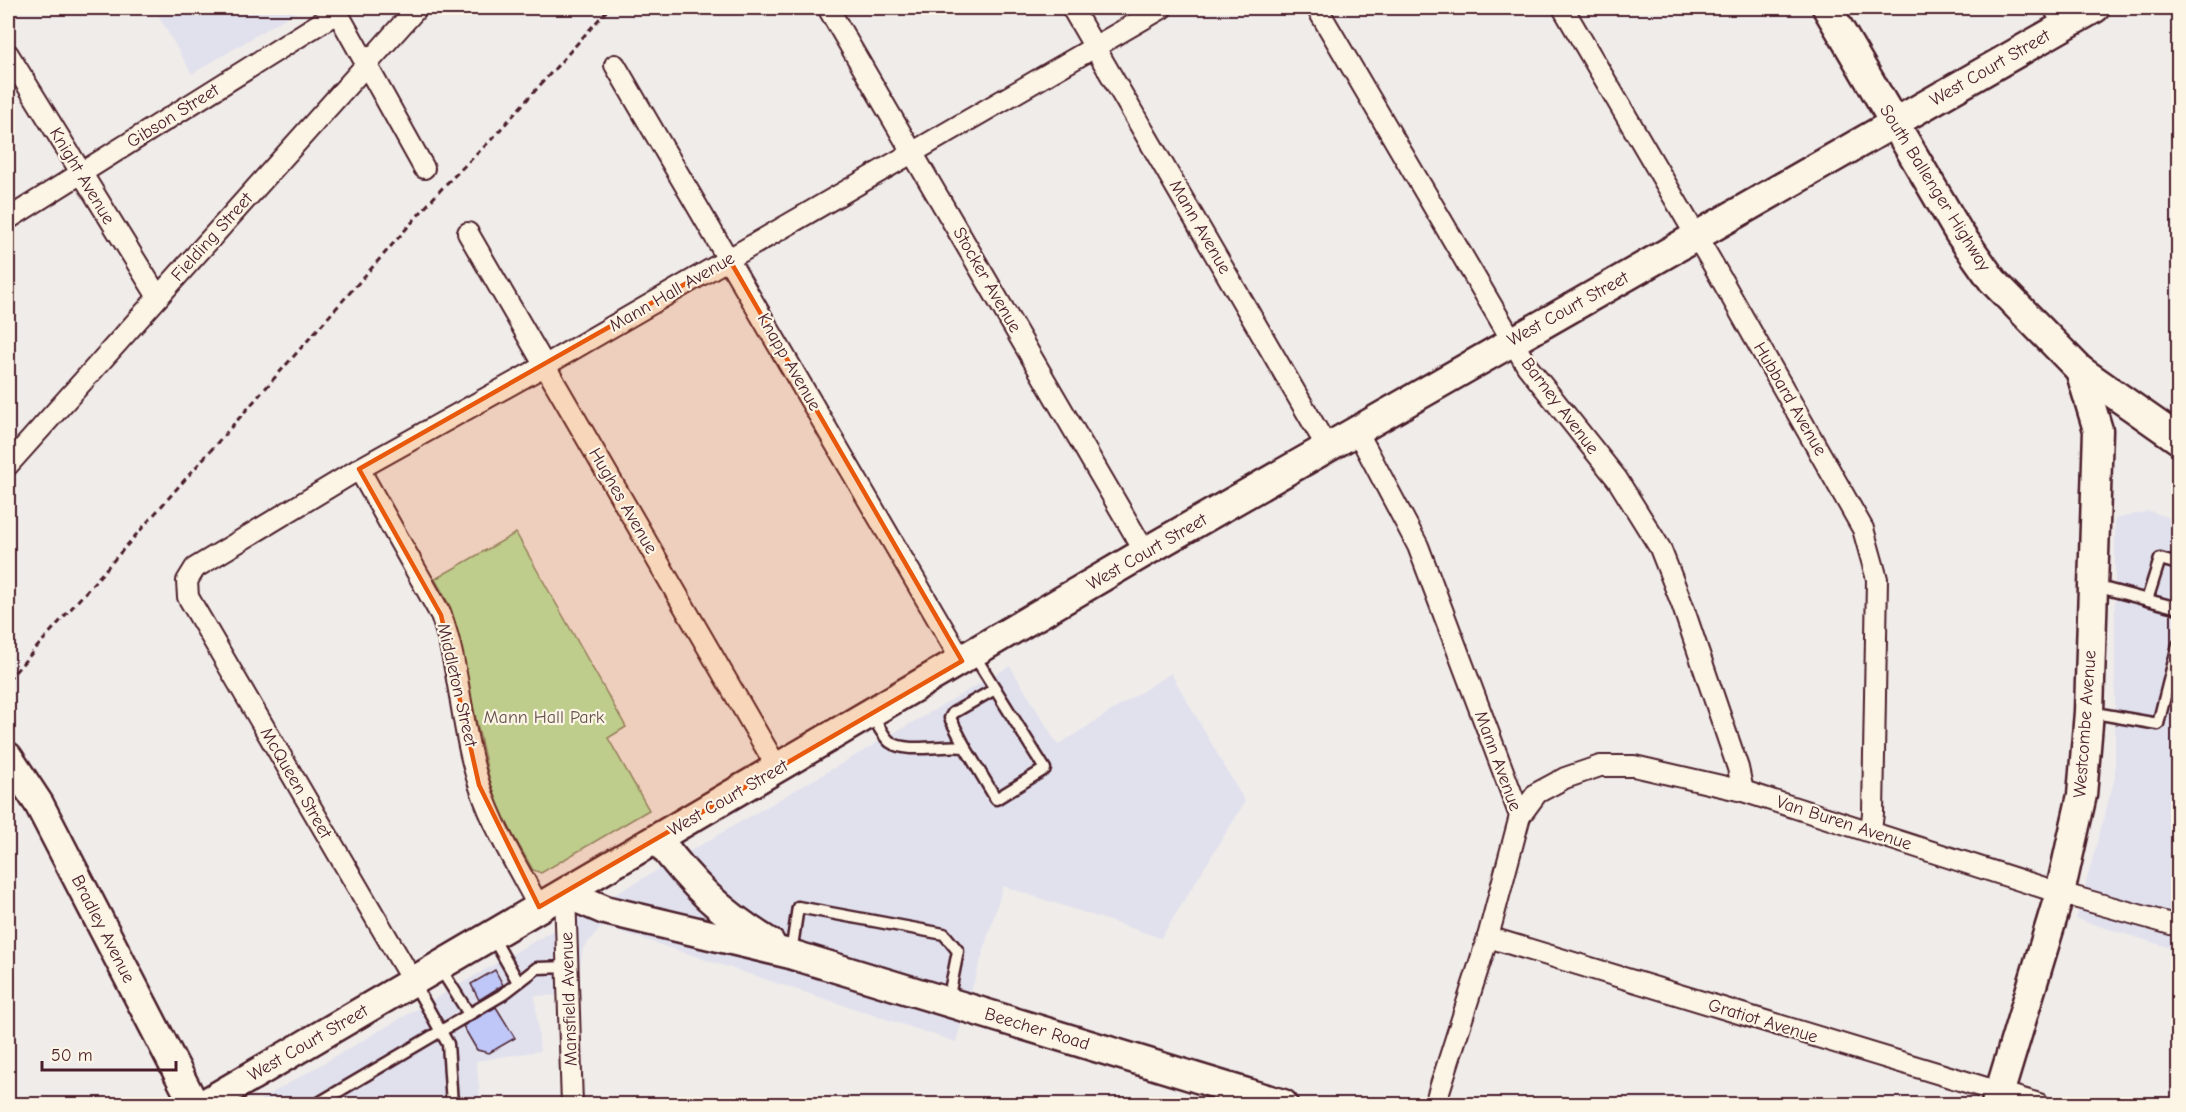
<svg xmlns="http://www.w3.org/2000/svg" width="2186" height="1112" font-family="'Comic Neue',sans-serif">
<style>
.built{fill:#e1e1ee}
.green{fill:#b4eaac;stroke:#7f846c;stroke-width:1.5}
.building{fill:#bfc6f8;stroke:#4a1f2b;stroke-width:1.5}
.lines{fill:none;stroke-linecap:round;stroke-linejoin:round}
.lane-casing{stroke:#4a1f2b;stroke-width:15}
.street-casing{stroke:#4a1f2b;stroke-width:24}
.secondary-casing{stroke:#4a1f2b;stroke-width:33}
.path{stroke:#4a1f2b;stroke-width:3;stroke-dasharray:6 4.5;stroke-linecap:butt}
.lane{stroke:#fcf5e5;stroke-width:10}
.street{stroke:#fcf5e5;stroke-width:20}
.secondary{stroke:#fcf5e5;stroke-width:28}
.marked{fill:#e8590c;fill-opacity:0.2;stroke:#e8590c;stroke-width:4.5;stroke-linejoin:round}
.labels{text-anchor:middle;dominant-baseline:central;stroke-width:4.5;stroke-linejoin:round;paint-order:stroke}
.street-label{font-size:18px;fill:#4a1f2b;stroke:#fcf5e5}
.park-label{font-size:18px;fill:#64524b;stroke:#fcf5e5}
</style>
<rect width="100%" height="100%" fill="#f0ece9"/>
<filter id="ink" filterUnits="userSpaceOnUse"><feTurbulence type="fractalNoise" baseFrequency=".0167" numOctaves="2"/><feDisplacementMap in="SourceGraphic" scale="12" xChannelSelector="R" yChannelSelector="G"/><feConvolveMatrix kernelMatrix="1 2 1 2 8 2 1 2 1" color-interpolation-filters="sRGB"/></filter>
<g filter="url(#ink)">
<g class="built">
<polygon points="154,8 302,8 192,74"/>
<polygon points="2149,511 2178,521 2178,950 2076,919 2115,777 2115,519"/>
<polygon points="1010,666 1058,745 1171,673 1245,802 1161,938 1003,886 956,1042 603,926 583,948 575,995 535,996 540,1051 476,1061 481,1104 253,1104"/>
</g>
<polygon class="green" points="516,533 626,727 608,738 649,810 541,873 533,870 500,812 489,777 451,608 435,579"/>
<g class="building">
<polygon points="495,970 503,985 479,1000 471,984"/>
<polygon points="496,1007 515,1038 489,1053 477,1050 463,1026"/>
</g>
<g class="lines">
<g class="lane-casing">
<g id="lane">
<polyline points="2095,586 2178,608"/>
<polyline points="2147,600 2160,559 2178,564"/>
<polyline points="2089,712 2158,724 2178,645"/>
<path d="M871,714C877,723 882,735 890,742C906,754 945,744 965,747L996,799L1045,769L974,655"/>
<polyline points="965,747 950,718 953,713 995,689"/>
<polyline points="492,936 518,982"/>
<polyline points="791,953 798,907 944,934 958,951 948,1001"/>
<polyline points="440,968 469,1014"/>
<polyline points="413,982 448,1044 452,1104"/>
<polyline points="317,1104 502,995 537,968 569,967"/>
</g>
</g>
<g class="street-casing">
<g id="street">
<polyline points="335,8 424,168"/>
<polyline points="828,8 1145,552"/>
<polyline points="1072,8 1327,447"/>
<polyline points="1317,8 1527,366 1617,479 1660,548 1682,604 1738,768 1743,791"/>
<polyline points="1563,8 1711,261 1863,529 1877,579 1873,813 1871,831"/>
<polyline points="2054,8 2065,25"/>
<polyline points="8,54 158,297"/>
<polyline points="615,65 962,661"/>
<polyline points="8,219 338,12"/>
<polyline points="468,233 778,769"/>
<polyline points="1357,431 1418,546 1520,816 1488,937 1435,1104"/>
<polyline points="8,465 417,8"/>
<path d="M359,469L441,615C461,671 461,732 480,787C494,829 518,868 539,907"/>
<polyline points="1520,816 1537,793 1565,778 1600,766 1634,766 1743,791 2060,893 2178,926"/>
<polyline points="565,893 572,1104"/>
<polyline points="1488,937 2039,1104"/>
<polyline points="413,982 188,597 187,581 195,568 359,469 544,366 1162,8"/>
</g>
</g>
<g class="secondary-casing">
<g id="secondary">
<polyline points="1827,8 1959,233 1993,281 2080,370 2178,439"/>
<polyline points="8,757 39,804 194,1104"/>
<path d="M658,839C692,885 721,913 770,943"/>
<polyline points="565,893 605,910 790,954 1283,1104"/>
<polyline points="204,1104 1145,552 2095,8"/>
<polyline points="1996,1104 2060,893 2082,795 2089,712 2098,430 2080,370"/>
</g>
</g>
<polyline class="path" points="8,680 444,186 491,140 609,8"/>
<use href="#lane" class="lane"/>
<use href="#street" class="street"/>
<use href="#secondary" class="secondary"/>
</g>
</g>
<path class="marked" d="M729,259L962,661L539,907L479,785L441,615L359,469Z"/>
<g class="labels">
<g class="street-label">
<text transform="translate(1990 68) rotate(-30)">West Court Street</text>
<text transform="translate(173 116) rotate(-32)">Gibson Street</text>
<text transform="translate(82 176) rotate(59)">Knight Avenue</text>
<text transform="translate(1935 188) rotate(58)">South Ballenger Highway</text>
<text transform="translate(1200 227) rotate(60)">Mann Avenue</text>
<text transform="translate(212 237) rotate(-48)">Fielding Street</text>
<text transform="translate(987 280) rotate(60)">Stocker Avenue</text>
<text transform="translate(672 292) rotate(-30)">Mann Hall Avenue</text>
<text transform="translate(1568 309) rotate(-29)">West Court Street</text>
<text transform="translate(789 362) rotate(60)">Knapp Avenue</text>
<text transform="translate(1790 399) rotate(60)">Hubbard Avenue</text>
<text transform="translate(1560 406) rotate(53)">Barney Avenue</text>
<text transform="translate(623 501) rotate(60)">Hughes Avenue</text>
<text transform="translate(1147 552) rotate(-30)">West Court Street</text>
<text transform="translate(457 685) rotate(77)">Middleton Street</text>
<text transform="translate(2085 724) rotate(-86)">Westcombe Avenue</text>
<text transform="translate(1498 761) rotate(70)">Mann Avenue</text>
<text transform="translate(296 783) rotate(60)">McQueen Street</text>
<text transform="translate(728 798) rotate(-30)">West Court Street</text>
<text transform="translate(1844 823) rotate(18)">Van Buren Avenue</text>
<text transform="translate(103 929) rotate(63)">Bradley Avenue</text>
<text transform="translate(569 999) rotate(-92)">Mansfield Avenue</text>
<text transform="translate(1763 1021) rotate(17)">Gratiot Avenue</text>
<text transform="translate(1037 1029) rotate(17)">Beecher Road</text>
<text transform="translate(308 1043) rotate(-30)">West Court Street</text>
</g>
<g class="park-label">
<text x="544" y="717">Mann Hall Park</text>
</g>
</g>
<rect width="2186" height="1112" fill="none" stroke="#fcf5e5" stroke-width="30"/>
<rect x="15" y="15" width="2156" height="1082" fill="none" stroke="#4a1f2b" stroke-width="2" filter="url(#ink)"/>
<path d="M42 1061v9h134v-9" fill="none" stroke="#4a1f2b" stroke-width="3"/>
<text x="51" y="1061" font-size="18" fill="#4a1f2b" stroke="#fcf5e5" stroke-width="4.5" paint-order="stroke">50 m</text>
</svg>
